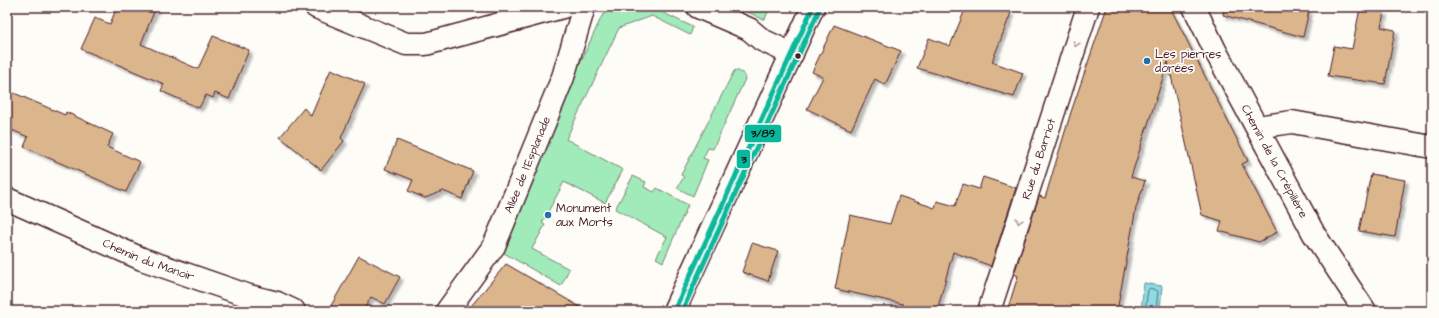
<svg xmlns="http://www.w3.org/2000/svg" width="1439" height="318" font-family="'Architects Daughter',sans-serif">
<style>
.green{fill:#a1eaba;stroke:#768472}
.water{fill:#8adbe4;stroke:#70909a}
.lines{fill:none;stroke-linecap:round;stroke-linejoin:round}
.shore{stroke:#646a75;stroke-width:1}
.building{fill:#dbb58c;stroke:#4a1f2b;filter:url(#shadow)}
.minor-casing{stroke:#4a1f2b;stroke-width:25}
.minor{stroke:#fdfcf7;stroke-width:22}
.bus-1-casing{stroke:#fdfcf7;stroke-width:8}
.bus-2-casing{stroke:#fdfcf7;stroke-width:8}
.bus-1{stroke:#08b79c;stroke-width:5}
.bus-2{stroke:#08b79c;stroke-width:5}
.oneway{stroke:#ac999b}
.bus-dot{fill:#4a1f2b;stroke:#fdfcf7;stroke-width:1.5}
.poi-dot{fill:#1f6fb2;stroke:#fdfcf7;stroke-width:1.5}
.labels{text-anchor:middle;dominant-baseline:central;stroke-width:3.5;stroke-linejoin:round;paint-order:stroke}
.poi-label{font-size:12px;fill:#4a1f2b;stroke:#fdfcf7;text-anchor:start}
.street-label{font-size:12px;fill:#4a1f2b;stroke:#fdfcf7}
.line-badge{stroke:#fdfcf7;stroke-width:1.5}
.pale-badge-label{font-size:11px;text-anchor:middle;font-weight:bold;fill:#111}
</style>
<defs>
<filter id="shadow"><feDropShadow dx="3.5" dy="3.5" stdDeviation="1" flood-color="#0004"/></filter>
</defs>
<rect width="100%" height="100%" fill="#fdfcf7"/>
<filter id="ink" filterUnits="userSpaceOnUse"><feTurbulence type="fractalNoise" baseFrequency=".025" numOctaves="2"/><feDisplacementMap in="SourceGraphic" scale="8" xChannelSelector="R" yChannelSelector="G"/><feConvolveMatrix kernelMatrix="1 2 1 2 8 2 1 2 1" color-interpolation-filters="sRGB"/></filter>
<g filter="url(#ink)">
<g class="green">
<polygon points="612,7 651,7 693,27 690,35 652,16 619,28 566,139 623,170 605,203 564,182 542,223 545,225 532,249 569,269 561,286 504,253 532,179 565,103 571,82 602,16"/>
<polygon points="738,7 770,7 765,19 762,19"/>
<polygon points="736,70 744,74 745,79 713,149 708,148 703,158 708,160 693,196 677,188 684,177 681,175 734,71"/>
<polygon points="633,176 646,182 644,187 654,192 657,188 688,205 663,262 656,258 667,237 615,209"/>
</g>
<polygon class="water" points="1144,283 1162,286 1160,311 1141,311"/>
<g class="lines">
<polyline class="shore" points="1145,311 1148,290 1150,288 1158,291 1156,311"/>
</g>
<g class="building">
<polygon points="117,7 156,7 141,44 198,69 213,36 249,50 229,99 215,93 213,98 206,95 199,108 161,91 164,84 81,49 95,18 110,24"/>
<polygon points="966,7 994,7 1011,13 992,62 1023,73 1014,97 917,68 929,38 950,46"/>
<polygon points="1107,7 1170,7 1248,161 1242,164 1277,232 1259,242 1219,231 1222,221 1202,215 1168,62 1131,177 1145,181 1136,208 1117,311 1007,311 1018,276 1014,274 1039,196 1045,198 1071,112"/>
<polygon points="1224,7 1306,7 1305,10 1309,11 1303,37 1223,15"/>
<polygon points="1360,8 1384,12 1381,27 1395,30 1385,84 1328,76 1334,46 1352,49"/>
<polygon points="834,25 901,51 885,85 875,79 851,130 807,109 823,77 812,72"/>
<polygon points="331,69 365,84 341,138 344,141 321,170 280,137 304,108 311,116"/>
<polygon points="7,90 65,115 66,112 113,134 107,147 140,162 126,192 24,147 28,137 7,128"/>
<polygon points="397,140 473,171 462,199 443,191 425,198 408,191 413,180 385,169"/>
<polygon points="1371,174 1405,180 1395,237 1359,231"/>
<polygon points="983,177 1016,188 991,266 953,252 937,311 900,311 903,304 835,289 850,215 890,224 899,196 935,208 937,201 955,206 963,184 979,189"/>
<polygon points="752,243 778,251 768,281 742,272"/>
<polygon points="359,256 400,277 385,304 371,297 363,311 328,311"/>
<polygon points="506,264 587,311 467,311"/>
</g>
<g class="lines">
<g class="minor-casing">
<g id="minor">
<polyline points="316,7 406,44 426,44 563,7"/>
<polyline points="698,7 749,29 762,40 792,54"/>
<path id="s1" d="M1194,7L1216,52L1314,234L1365,311"/>
<polyline points="1257,127 1292,122 1432,147"/>
<path id="s2" d="M7,199L142,259L249,296L277,303L294,311"/>
<path id="s3" d="M447,311L494,246L563,77L584,7"/>
<polyline points="674,311 813,7"/>
<path id="s4" d="M989,311L1088,7"/>
</g>
</g>
<use href="#minor" class="minor"/>
<g class="bus-1-casing">
<polyline id="bus-1" points="674,311 813,7"/>
</g>
<g class="bus-2-casing">
<polyline id="bus-2" points="682,311 819,10"/>
</g>
<use href="#bus-1" class="bus-1"/>
<use href="#bus-2" class="bus-2"/>
</g>
<defs><path id="oneway-chevron" d="M-2-3.5L2.5 0L-2 3.5" fill="none" stroke-width="1.6" stroke-linecap="round" stroke-linejoin="round"/></defs>
<g class="oneway">
<use href="#oneway-chevron" transform="translate(1076 44) rotate(108)"/>
<use href="#oneway-chevron" transform="translate(1019 221) rotate(108)"/>
</g>
</g>
<circle class="bus-dot" cx="798" cy="56" r="3.5"/>
<g class="poi-dot">
<circle cx="1147" cy="61" r="4"/>
<circle cx="548" cy="215" r="4"/>
</g>
<g class="labels">
<g class="poi-label">
<text x="1155" y="54">Les pierres<tspan x="1155" dy="14">dorées</tspan></text>
<text x="556" y="208">Monument<tspan x="556" dy="14">aux Morts</tspan></text>
</g>
<g class="street-label">
<text stroke="none"><textPath href="#s4" startOffset="160">Rue du Barriot</textPath></text>
<text stroke="none"><textPath href="#s1" startOffset="174">Chemin de la Crépillère</textPath></text>
<text stroke="none"><textPath href="#s3" startOffset="168">Allée de l'Esplanade</textPath></text>
<text stroke="none"><textPath href="#s2" startOffset="154">Chemin du Manoir</textPath></text>
</g>
</g>
<g class="line-badge">
<rect x="744" y="124" width="38" height="19" rx="4" fill="#08b79c"/>
<rect x="736" y="149" width="15" height="20" rx="4" fill="#08b79c"/>
</g>
<g class="pale-badge-label">
<text x="763" y="137">3/89</text>
<text x="744" y="163">3</text>
</g>
<rect width="1439" height="318" fill="none" stroke="#fdfcf7" stroke-width="24"/>
<rect x="12" y="12" width="1415" height="294" fill="none" stroke="#4a1f2b" stroke-width="1.5" filter="url(#ink)"/>
</svg>
